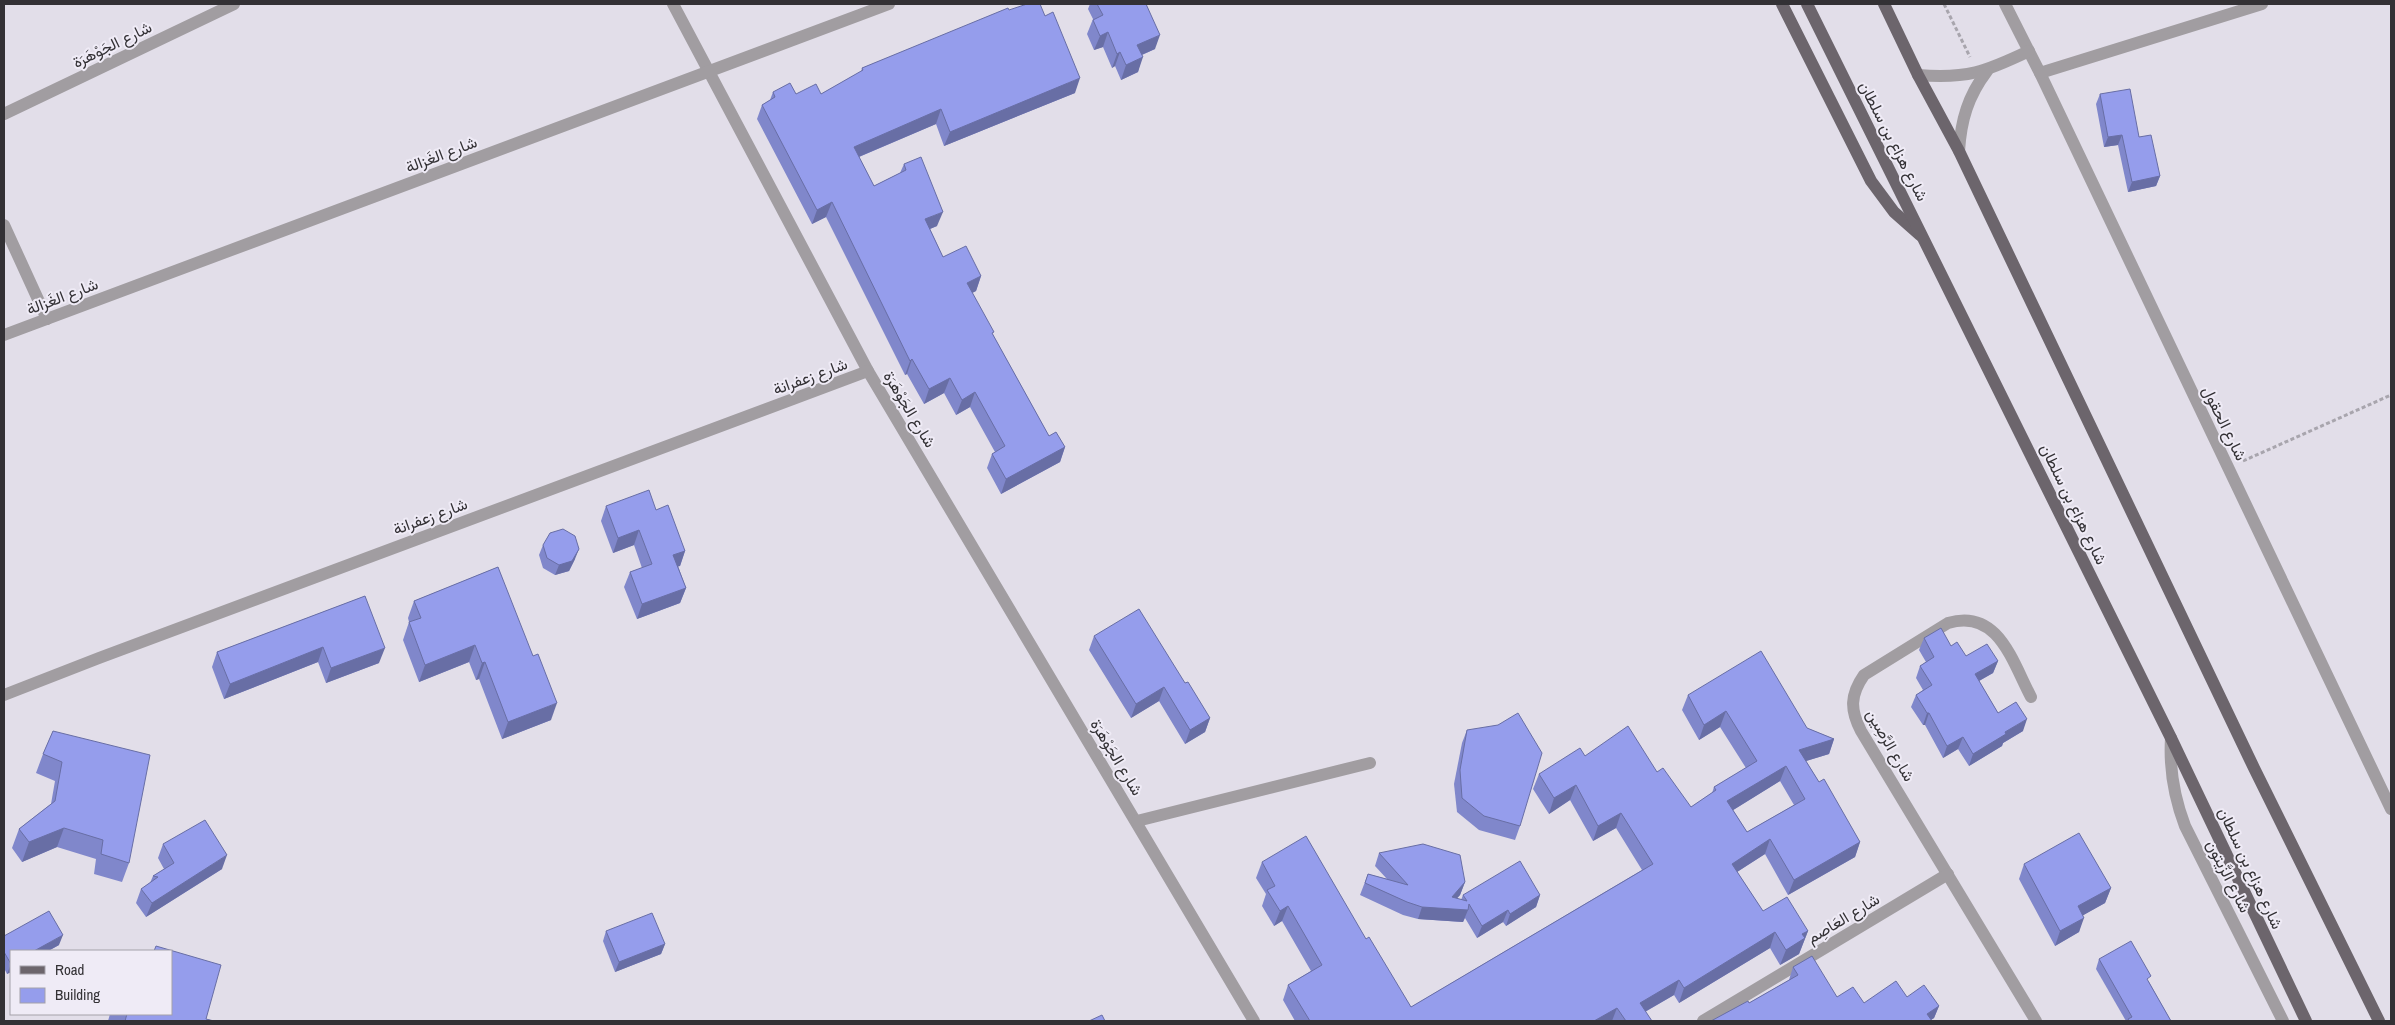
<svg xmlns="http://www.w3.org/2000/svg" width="2395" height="1025" font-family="'Archivo Narrow',Vazirmatn,sans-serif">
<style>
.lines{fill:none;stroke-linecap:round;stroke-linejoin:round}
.path{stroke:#a8a5ad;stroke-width:3;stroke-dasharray:4 2.5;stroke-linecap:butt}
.minor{stroke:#a19da1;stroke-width:12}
.major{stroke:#6c656c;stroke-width:12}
.wall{fill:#8087cb;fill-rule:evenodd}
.shaded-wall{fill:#686ea5}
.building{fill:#959dec;stroke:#686ea5;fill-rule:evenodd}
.labels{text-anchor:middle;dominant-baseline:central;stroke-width:4;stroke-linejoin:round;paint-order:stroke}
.street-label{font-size:16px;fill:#333135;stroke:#efebf6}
</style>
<rect width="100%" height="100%" fill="#e2dee9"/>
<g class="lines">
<g class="path">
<polyline points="1944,4 1970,57"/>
<polyline points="2243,461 2391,395"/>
</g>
<g class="minor">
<polyline points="673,4 868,371 1254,1021"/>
<polyline points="2005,4 2040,73 2391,809"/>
<polyline points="2040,73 2262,4"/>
<path d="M1918,75C1967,79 1985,72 2029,51"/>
<polyline points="4,114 234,4"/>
<path d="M1959,151C1961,120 1968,96 1987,71"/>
<polyline points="4,225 47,319"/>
<polyline points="4,335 889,4"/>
<polyline points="4,695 99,658 868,371"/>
<path d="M2031,697C2012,661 1998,608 1948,623L1864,675C1850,695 1850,710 1861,731L2036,1021"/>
<path d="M2171,738C2169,770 2174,797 2185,826L2283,1021"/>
<polyline points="1137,821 1370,763"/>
<polyline points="1703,1021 1948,874"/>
</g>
<g class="major">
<polyline points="1782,4 1871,181 1894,212 1920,235"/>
<polyline points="1807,4 2171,738 2306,1021"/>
<polyline points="1884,4 1918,75 1959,151 2254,768 2379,1021"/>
</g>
</g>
<g class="wall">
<polygon points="1090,4 1146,4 1155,49 1142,55 1138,72 1121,80 1115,66 1112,68 1103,47 1094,50 1087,34 1093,19 1088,9"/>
<polygon points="1009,10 1075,93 944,146 936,124 859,157 874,186 900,173 904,164 937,226 930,229 943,257 981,276 976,291 972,293 993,335 1049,436 1065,447 1060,462 1001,494 987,468 992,454 995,452 970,407 956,415 944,393 924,404 907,374 905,375 826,217 812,224 757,119 762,105 770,100 773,92 796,94 821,94 861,72 862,68"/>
<polygon points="2100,94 2139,137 2160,176 2156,186 2128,192 2118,145 2104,147 2096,104"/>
<polygon points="606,506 656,510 685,551 680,566 678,566 686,588 680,603 637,619 624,587 630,572 642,568 634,545 613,553 601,521"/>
<polygon points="543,545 575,559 569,571 555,575 543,568 539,555"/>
<polygon points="498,567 551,720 502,739 479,679 476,680 469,662 419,682 403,640 409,622 408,618 414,601"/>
<polygon points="365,596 379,663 326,683 318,662 224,699 212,667 217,652"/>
<polygon points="1094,636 1185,683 1210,718 1205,732 1185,744 1159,701 1131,718 1089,650"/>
<polygon points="1924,638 1951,646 1966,656 1998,661 1993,673 1979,681 1998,713 2023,731 2003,743 2002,746 1969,766 1958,749 1943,758 1925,725 1923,725 1911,707 1916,695 1923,690 1916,678 1920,666 1926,662 1919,650"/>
<path d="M1688,695L1807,728L1834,739L1829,754L1806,761L1819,782L1860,842L1855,857L1788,895L1765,854L1737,872L1763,911L1808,931L1799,954L1780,965L1770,948L1679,1003L1674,995L1645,1012L1652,1021H1295L1283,1000L1288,985L1311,971L1282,921L1274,926L1262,906L1266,894L1256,878L1262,862L1366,939L1411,1007L1642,870L1616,828L1593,841L1570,800L1549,814L1533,789L1539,774L1585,756L1657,772L1691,807L1712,793L1714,787L1746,768L1720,727L1699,740L1682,710ZM1780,781L1794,805L1747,832L1733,810Z"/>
<polygon points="1467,730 1520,826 1515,840 1479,830 1457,812 1454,784 1462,743"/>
<polygon points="53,731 129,863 122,882 94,874 96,859 57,847 22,862 12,848 19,829 51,804 55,781 36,773 43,754"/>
<polygon points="163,844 222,869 146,917 136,903 141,889 150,883 153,876 164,869 158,858"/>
<polygon points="1379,853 1465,882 1460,895 1457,898 1461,900 1463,895 1540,895 1536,907 1506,926 1503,922 1477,938 1465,918 1463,922 1418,919 1403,915 1360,895 1368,874 1387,879 1375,866"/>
<polygon points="2024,864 2111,888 2105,903 2083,915 2079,932 2055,946 2019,879"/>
<polygon points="606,931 665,944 661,954 615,972 603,941"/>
<polygon points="4,936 59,945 7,974 4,968"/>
<polygon points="2099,959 2149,982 2171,1021 2126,1021 2096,969"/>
<polygon points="1793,967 1837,997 1864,1003 1907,997 1939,1006 1934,1018 1931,1020 1749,1003 1789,980"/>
<polygon points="110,1014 171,1014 206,1019 214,1021 108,1021"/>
</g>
<g class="shaded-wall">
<polygon points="1108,32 1103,47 1094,50 1100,36"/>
<polygon points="1160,35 1155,49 1132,59 1137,45"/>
<polygon points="1120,52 1115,66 1112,68 1117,54"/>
<polygon points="1143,57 1138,72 1121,80 1126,65"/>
<polygon points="1080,78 1075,93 944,146 950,132"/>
<polygon points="941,109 936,124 849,161 854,147"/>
<polygon points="2122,135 2118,145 2104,147 2108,137"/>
<polygon points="2160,176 2156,186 2128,192 2132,182"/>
<polygon points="832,202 826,217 812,224 817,210"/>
<polygon points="943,212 937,226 920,233 925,219"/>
<polygon points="981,276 976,291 962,298 967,283"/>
<polygon points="912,359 907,374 905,375 910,361"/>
<polygon points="950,378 944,393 924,404 929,389"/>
<polygon points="975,392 970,407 956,415 962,400"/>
<polygon points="1065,447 1060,462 1001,494 1006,479"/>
<polygon points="639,530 634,545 613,553 618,538"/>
<polygon points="579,549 575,559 569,571 555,575 559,565"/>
<polygon points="685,551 680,566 668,570 673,555"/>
<polygon points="686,588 680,603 637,619 642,604"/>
<polygon points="475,645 469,662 419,682 425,665"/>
<polygon points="323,647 318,662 224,699 230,684"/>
<polygon points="385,648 379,663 326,683 331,668"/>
<polygon points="1998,661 1993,673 1970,686 1975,674"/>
<polygon points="485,662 479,679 476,680 482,663"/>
<polygon points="1164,687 1159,701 1131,718 1136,704"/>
<polygon points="557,703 551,720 502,739 508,722"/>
<polygon points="1726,711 1720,727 1699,740 1704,725"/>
<polygon points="1927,713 1929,713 1925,725 1923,725"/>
<polygon points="1210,718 1205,732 1185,744 1190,730"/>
<polygon points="2027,719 2023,731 2003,743 2002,746 1969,766 1973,754 2005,732"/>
<polygon points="1963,737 1958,749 1943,758 1947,746"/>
<polygon points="1834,739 1829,754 1793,765 1799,750"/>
<polygon points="1786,766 1780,781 1722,817 1727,801"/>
<polygon points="1576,785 1570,800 1549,814 1554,798"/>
<polygon points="1621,813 1616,828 1593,841 1598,826"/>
<polygon points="64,828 57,847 22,862 29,842"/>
<polygon points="1770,839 1765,854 1726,879 1732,864"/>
<polygon points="1860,842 1855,857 1788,895 1794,880"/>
<polygon points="227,855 222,869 146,917 152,903"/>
<polygon points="1465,882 1460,895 1448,908 1468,910 1463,922 1418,919 1422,907 1452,897"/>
<polygon points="2111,888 2105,903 2073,921 2078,906"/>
<polygon points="1540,895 1536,907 1506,926 1510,914"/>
<polygon points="1288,906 1282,921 1274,926 1280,911"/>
<polygon points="1508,910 1503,922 1477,938 1482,926"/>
<polygon points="2084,918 2079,932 2055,946 2060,931"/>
<polygon points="1808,931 1799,954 1780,965 1786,950 1802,934"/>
<polygon points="1775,932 1770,948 1679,1003 1684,988"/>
<polygon points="63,935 59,945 48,951 34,951"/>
<polygon points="665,944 661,954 615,972 619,962"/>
<polygon points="11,964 11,972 7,974"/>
<polygon points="1679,980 1674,995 1634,1018 1640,1003"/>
<polygon points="1939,1006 1934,1018 1929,1021 1927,1014"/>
<polygon points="1617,1008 1612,1021 1594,1021"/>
</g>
<g class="building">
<polygon points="1027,4 1040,4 1045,16 1053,12 1080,78 950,132 941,109 854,147 874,186 906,170 904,164 921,157 943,212 925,219 943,257 966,246 981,276 967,283 994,332 992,333 1049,436 1056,432 1065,447 1006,479 992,454 1005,446 975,392 962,400 950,378 929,389 912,359 910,361 832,202 817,210 762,105 775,97 773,92 790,83 796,94 816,84 821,94 863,70 862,68 1008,8 1009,10"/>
<polygon points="1097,4 1146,4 1160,35 1137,45 1143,57 1126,65 1120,52 1117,54 1108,32 1100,36 1093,20 1103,15"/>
<polygon points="2130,89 2139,137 2151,135 2160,176 2132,182 2122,135 2108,137 2100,94"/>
<polygon points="649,490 656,510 668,505 685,551 673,555 686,588 642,604 630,572 652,564 639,530 618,538 606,506"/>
<polygon points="563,529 575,536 579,549 572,561 559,565 547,558 543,545 550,533"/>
<polygon points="498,567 533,656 538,654 557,703 508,722 485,662 482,663 475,645 425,665 409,622 421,618 414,601"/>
<polygon points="365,596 385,648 331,668 323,647 230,684 217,652"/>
<polygon points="1139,609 1185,683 1188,682 1210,718 1190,730 1164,687 1136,704 1094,636"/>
<polygon points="1941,628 1951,646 1957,642 1966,656 1987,644 1998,661 1975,674 1998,713 2016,702 2027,719 2005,732 2006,734 1973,754 1963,737 1947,746 1929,713 1927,713 1916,695 1932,685 1920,666 1934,657 1924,638"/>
<path d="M1761,651L1807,728L1834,739L1799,750L1819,782L1824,779L1860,842L1794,880L1770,839L1732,864L1763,911L1787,897L1808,931L1802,934L1805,938L1786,950L1775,932L1684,988L1679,980L1640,1003L1652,1021H1626L1617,1008L1594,1021H1310L1288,985L1322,965L1288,906L1280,911L1267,890L1275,886L1262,862L1306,836L1366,939L1369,937L1411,1007L1653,864L1621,813L1598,826L1576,785L1554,798L1539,774L1580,748L1585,756L1628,726L1657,772L1663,768L1691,807L1716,790L1714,787L1757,761L1726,711L1704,725L1688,695ZM1786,766L1805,799L1747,832L1727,801Z"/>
<polygon points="1518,713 1542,753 1520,826 1484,816 1462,798 1460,770 1467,730 1498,725"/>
<polygon points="53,731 150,755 129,863 101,854 103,840 64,828 29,842 19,829 55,801 62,762 43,754"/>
<polygon points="205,820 227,855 152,903 141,889 158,877 153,876 174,863 163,844"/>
<polygon points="2079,833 2111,888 2078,906 2084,918 2060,931 2024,864"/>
<polygon points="1423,844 1460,855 1465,882 1452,897 1467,901 1463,895 1520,861 1540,895 1510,914 1508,910 1482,926 1469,904 1468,910 1422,907 1407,902 1365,883 1368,874 1408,885 1379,853"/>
<polygon points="49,911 63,935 34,951 11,951 11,964 4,952 4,936"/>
<polygon points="652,913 665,944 619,962 606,931"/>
<polygon points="2131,941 2151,976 2147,979 2171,1021 2129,1021 2128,1019 2132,1017 2099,959"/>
<polygon points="156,946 221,965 206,1019 214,1021 125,1021 127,1014 171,1014 171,951 154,951"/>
<polygon points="1812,956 1837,997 1853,987 1864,1003 1896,981 1907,997 1924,985 1939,1006 1927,1014 1932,1021 1711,1021 1748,1001 1749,1003 1798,975 1793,967"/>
<polygon points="1102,1015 1105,1021 1089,1021"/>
</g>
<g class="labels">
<g class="street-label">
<text transform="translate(112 44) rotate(-26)">شارع الجَوْهَرَة</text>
<text transform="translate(1894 141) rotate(63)">شارع هزاع بن سلطان</text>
<text transform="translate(441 154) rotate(-21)">شارع الغَزالة</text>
<text transform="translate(62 296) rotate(-21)">شارع الغَزالة</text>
<text transform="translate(810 376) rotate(-20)">شارع زعفرانة</text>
<text transform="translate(910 409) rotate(59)">شارع الجَوْهَرَة</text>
<text transform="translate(2225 423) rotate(64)">شارع الحقول</text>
<text transform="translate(2074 504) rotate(64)">شارع هزاع بن سلطان</text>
<text transform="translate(430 516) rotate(-20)">شارع زعفرانة</text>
<text transform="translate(1891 745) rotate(60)">شارع الرَّصِين</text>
<text transform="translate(1117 757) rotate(59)">شارع الجَوْهَرَة</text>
<text transform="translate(2251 868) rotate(65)">شارع هزاع بن سلطان</text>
<text transform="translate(2229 876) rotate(63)">شارع الزَّيتون</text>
<text transform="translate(1843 918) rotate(-31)">شارع العَاصِم</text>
</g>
</g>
<rect width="2395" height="1025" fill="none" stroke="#333135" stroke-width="10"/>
<rect x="10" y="950" width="162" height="65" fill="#efebf6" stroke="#a4a1a9"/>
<rect x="20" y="966" width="25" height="8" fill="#6c656c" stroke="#a4a1a9"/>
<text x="55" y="975" font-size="15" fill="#333135">Road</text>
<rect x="20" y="988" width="25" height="15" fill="#959dec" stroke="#a4a1a9"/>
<text x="55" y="1000" font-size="15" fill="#333135">Building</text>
</svg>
